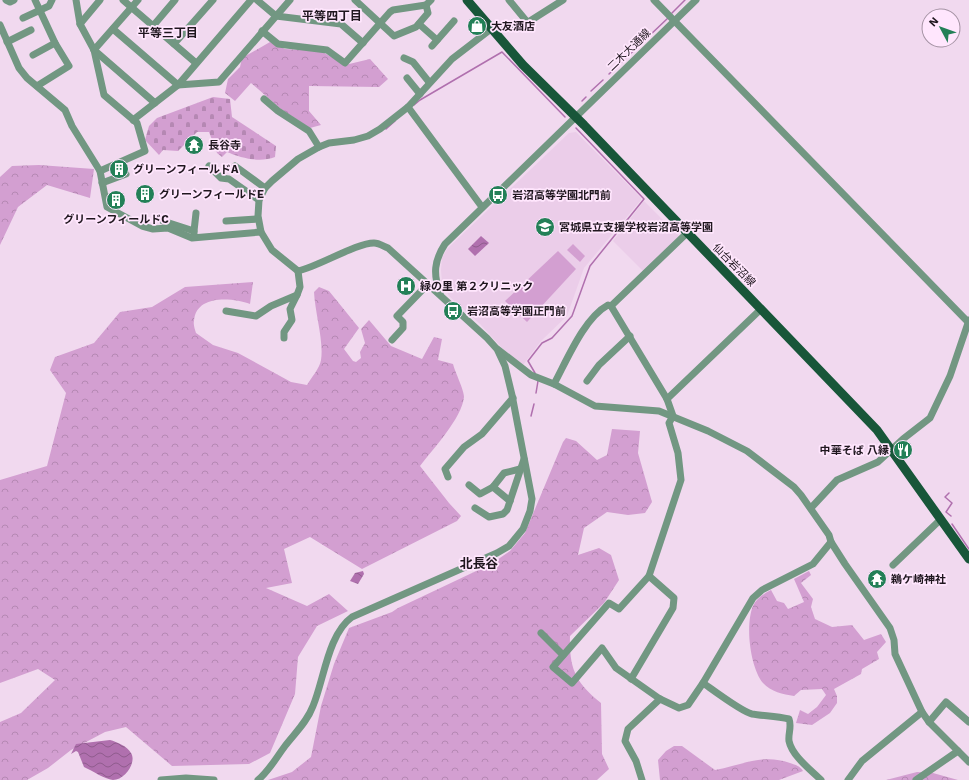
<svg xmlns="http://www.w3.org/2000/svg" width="969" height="780" font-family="'Work Sans','Noto Sans JP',sans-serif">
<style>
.built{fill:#ebcde9}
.forest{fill:url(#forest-crowns)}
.cemetery{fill:url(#cemetery-stones)}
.pitch{fill:#d39fd1}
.water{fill:url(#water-waves)}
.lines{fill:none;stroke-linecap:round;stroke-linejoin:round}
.stream{stroke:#b070ae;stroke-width:1.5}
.minor{stroke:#729782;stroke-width:7}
.major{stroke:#185639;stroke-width:9}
.labels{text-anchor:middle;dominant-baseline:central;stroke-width:3.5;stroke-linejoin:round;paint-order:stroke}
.poi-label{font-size:11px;font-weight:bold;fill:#1f161e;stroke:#ffe6fd;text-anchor:start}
.street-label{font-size:11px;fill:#1f161e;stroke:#ffe6fd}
.neighbourhood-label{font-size:12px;font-weight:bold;fill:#1f161e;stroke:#ffe6fd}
.quarter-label{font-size:13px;font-weight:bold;fill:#1f161e;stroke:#ffe6fd}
</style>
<defs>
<pattern id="forest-crowns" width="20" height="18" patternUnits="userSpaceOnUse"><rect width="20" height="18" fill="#d39fd1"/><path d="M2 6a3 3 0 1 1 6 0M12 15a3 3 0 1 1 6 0" fill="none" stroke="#b588b3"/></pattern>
<pattern id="cemetery-stones" width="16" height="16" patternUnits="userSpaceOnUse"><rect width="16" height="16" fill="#d39fd1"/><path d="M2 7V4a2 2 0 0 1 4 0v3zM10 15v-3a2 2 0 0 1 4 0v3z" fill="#b588b3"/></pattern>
<pattern id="water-waves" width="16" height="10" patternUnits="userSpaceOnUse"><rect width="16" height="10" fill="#b070ae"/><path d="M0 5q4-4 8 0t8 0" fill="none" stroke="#8f5b8d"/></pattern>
</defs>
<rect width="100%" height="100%" fill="#f1d9ef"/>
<g class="built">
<polygon points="576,132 641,198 641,200 584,268 567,316 541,341 523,365 502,348 480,324 449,296 442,283 441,270 442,258 447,249 569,133"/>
<polygon points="644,201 679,236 643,271 613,241"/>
</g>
<g class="forest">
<polygon points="270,42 285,49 321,51 345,65 370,59 388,79 379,87 309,86 309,111 321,125 310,128 281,109 251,83 235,101 225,93 228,79 240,67 242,58"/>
<polygon points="39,165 94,169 90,198 47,185 18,207 0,245 0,177 12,166"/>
<path d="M253,282L250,304C233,298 196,294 194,321C193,324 195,330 196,333L213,345L238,353L291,382L307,385C311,378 320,368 321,360C324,341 315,313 314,292L319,287L329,291L359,328L344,349L353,361L356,362L361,358L360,352L365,343L361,329L369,320L391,346L422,359L434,337L442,339L438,360L453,364C455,372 464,390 464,397C462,418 433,449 420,466L449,503L461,516L457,521L362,569L310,537L284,549L292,583L266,588L307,606L329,594L348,611L317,626L298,657L295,694L270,753L249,764L172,766L126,727L105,732L71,750L48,768L27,780H0V722L21,713L55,680L38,669L0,683V480L47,466L66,393L50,370L55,357L94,343L120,312L152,307L185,287Z"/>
<path d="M612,429L640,431L638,453L652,502L645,513L628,515L607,512L584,528L578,555L599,548L611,555L619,580L604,603L570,636C569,669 576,683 601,703L602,754L609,769L597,780H268L292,772L311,757L321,706L334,664L349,628L392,612L398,608L491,564L510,551L525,533L563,442L566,438L576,441L597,460L607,455Z"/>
<path d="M809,571L811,575L801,583L813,599L811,607L815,619L832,627L852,625L864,640L881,634L886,642L877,652L879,659L862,669L861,674L834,689L837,696V703L830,713L812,725L796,723L800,710L808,714L817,707L826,695L822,689L801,690L794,696C783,694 771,692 763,683C750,667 745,625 753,606C756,599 763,594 771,590L777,601L784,603L788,609L804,602L794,579Z"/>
<path d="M674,746H682L715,770C743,765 763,753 790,763C796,765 800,766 803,771L779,780H660L658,760L666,751Z"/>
<polygon points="917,772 933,773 958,780 886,780"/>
</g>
<path class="cemetery" d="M213,97L230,99L232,117L276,146L275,157C260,163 241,158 227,152L222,157L217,153L209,132H197L178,151L163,150L159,155L145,140L149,126L157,118Z"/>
<g class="pitch">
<polygon points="573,244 585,256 580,262 567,250"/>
<polygon points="558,251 576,269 527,322 505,301"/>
</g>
<g class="water">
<polygon points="481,236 489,243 475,256 468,249"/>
<polygon points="363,571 364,574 358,584 350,581 355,573"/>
<path d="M110,740C117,742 127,746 131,753C137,762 125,780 113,780C104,779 93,771 84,767L78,752L76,751L71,754L76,744Z"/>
</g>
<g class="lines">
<g class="stream">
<polyline points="672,13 685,0"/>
<polyline points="609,74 668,18"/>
<polyline points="591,91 603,80"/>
<polyline points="582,101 586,97"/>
<polyline points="414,105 420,100 502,52 565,117"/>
<polyline points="386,129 395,121"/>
<polyline points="535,373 528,361 542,343 552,338 572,316 590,266 644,199 576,128"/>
<polyline points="536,393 538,381"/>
<polyline points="531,416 534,404"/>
<polyline points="949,493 945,497 952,503 946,512 951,516"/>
<polyline points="952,524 969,549"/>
</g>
<g class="minor">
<polyline points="6,0 10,2 14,0"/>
<polyline points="35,0 55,43 69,66 37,86"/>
<polyline points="76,0 80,24 94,50 104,95 137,123 145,151 100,171"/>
<polyline points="123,0 196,63"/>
<polyline points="257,0 276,16 341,24 363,43"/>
<polyline points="355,0 394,36 416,27 428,13 426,5"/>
<polyline points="509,0 528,23"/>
<path d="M563,0L522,26L491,29L452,59L408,107L380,129L368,136L354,140L329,143L319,147L298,159L272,181L265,188L259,200L258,216L261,232L272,250L298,271C320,266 356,243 374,243C379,243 383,246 388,248L487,338L496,348L531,375L554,384L595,406L659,411L708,431L747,451L794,487L801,495L829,535L831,542L845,564L890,628L894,640L895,654L922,712L929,722L969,762"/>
<polyline points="654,0 969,323"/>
<polyline points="23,18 49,6 52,0"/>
<polyline points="80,24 100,0"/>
<polyline points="419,24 437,40"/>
<polyline points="0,25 19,68 27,78 65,110 72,126 100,171 107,207 142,226 153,229 168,228 192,238 261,232"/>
<polyline points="153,26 175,0"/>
<polyline points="113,29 178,85 219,82 290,0"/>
<polyline points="262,31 278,44 327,50 345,63 390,12 393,10 426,5 431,0"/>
<polyline points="7,42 31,30"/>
<polyline points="174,44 213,0"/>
<polyline points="432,46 454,21"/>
<polyline points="94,50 155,103"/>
<polyline points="94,50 138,0"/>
<polyline points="33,55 55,43"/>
<polyline points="404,58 413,62 429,82"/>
<polyline points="407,78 420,94"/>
<polyline points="264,99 278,111 309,131 319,147"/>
<polyline points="408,107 482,207"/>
<polyline points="133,120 178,85 251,0"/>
<polyline points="209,166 221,178 229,179 259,200"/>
<polyline points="235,166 265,188"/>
<polyline points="102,183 126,174"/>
<polyline points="163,221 194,231 194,237"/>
<polyline points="226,221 258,219"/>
<polyline points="194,231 196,213"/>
<path d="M440,293C433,274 434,261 445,244L696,0"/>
<polyline points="611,306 667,399 673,416 669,423 678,453 681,480 649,576 674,598 673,608 631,679"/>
<polyline points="226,311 256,316 271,306 297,295 300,287 298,271"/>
<polyline points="284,338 284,332 292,320 290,309 297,295"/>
<polyline points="392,340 403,328 403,322 397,316 428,284"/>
<polyline points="587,381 599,365 630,336"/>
<path d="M554,384C567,360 584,318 608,305L611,306L687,233"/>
<polyline points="667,399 761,309"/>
<polyline points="448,477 445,469 464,447 482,434 513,398"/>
<polyline points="469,485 480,494 493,487 504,473 520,469"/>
<polyline points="493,487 510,501"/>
<polyline points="475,508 489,517 503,514 507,510 524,459"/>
<polyline points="811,508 837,480 878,462 903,439 930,418 950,376 969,320"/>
<polyline points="893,565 940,520"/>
<polyline points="649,576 619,609 609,603 553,667 572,683 602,648 616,668 660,699 679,708 688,705 703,683 753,598 762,590 813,564 831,542"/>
<polyline points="541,633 563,655"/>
<path d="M703,683C713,690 742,712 752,714C764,716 776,716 789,719C792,727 788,733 789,741C792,756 811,770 821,780"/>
<polyline points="929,722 946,702 969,722"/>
<polyline points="161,780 186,778 214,780"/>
<path d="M258,780C269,771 276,758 285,746C295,733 307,722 313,706C324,680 328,634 352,617L497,553L509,546L523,529L530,511L532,499L512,395L505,366L498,351"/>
<polyline points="642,780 636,761 625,741 628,729 660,699"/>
<polyline points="848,780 862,761 922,712"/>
<polyline points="916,780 958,751"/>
</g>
<polyline class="major" points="467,0 523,65 584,125 877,430 969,559"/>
</g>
<defs>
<g id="shop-disc" transform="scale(1)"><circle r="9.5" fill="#238057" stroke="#ffe6fd"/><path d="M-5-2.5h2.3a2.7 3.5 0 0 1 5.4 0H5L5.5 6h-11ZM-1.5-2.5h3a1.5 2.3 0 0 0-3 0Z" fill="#fff"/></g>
<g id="temple-disc" transform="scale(1)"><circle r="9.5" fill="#238057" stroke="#ffe6fd"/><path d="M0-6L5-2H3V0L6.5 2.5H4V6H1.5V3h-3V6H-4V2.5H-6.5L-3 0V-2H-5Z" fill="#fff"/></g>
<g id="building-disc" transform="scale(1)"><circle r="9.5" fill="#238057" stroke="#ffe6fd"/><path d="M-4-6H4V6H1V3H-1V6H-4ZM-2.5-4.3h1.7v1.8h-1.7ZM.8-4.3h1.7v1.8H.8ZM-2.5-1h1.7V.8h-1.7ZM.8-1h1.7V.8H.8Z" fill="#fff"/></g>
<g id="bus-disc" transform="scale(1)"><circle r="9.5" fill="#238057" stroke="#ffe6fd"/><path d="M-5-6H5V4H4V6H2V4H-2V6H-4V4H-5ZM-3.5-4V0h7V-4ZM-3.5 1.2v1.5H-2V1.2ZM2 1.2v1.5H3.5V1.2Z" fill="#fff"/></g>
<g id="school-disc" transform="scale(1)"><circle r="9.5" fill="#238057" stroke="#ffe6fd"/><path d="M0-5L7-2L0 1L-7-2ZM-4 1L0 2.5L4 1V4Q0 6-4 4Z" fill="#fff"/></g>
<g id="hospital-disc" transform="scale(1)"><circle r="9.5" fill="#238057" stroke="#ffe6fd"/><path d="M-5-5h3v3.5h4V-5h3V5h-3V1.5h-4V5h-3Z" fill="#fff"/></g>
<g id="restaurant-disc" transform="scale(1)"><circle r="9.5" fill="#238057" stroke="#ffe6fd"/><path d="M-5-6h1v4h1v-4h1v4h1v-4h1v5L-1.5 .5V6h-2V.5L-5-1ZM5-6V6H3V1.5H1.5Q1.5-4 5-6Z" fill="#fff"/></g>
</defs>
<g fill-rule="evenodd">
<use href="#shop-disc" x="477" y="26"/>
<use href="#temple-disc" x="194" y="145"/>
<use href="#building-disc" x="119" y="169"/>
<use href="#building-disc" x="145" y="194"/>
<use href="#bus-disc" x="498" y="195"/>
<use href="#building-disc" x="116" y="200"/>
<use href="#school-disc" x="545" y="227"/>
<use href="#hospital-disc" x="406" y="286"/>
<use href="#bus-disc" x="453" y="311"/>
<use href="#restaurant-disc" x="903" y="450"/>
<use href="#temple-disc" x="877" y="579"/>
</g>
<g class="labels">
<g class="poi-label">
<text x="491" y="26">大友酒店</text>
<text x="208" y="145">長谷寺</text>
<text x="133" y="169">グリーンフィールドA</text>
<text x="159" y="194">グリーンフィールドE</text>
<text x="512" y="195">岩沼高等学園北門前</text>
<text x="116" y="219" text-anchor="middle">グリーンフィールドC</text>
<text x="559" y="227">宮城県立支援学校岩沼高等学園</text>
<text x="420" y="286">緑の里 第２クリニック</text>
<text x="467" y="311">岩沼高等学園正門前</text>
<text x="889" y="450" text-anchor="end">中華そば 八縁</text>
<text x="891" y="579">鵜ケ崎神社</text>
</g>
<g class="street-label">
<text transform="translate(629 50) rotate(-44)">二木大通線</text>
<text transform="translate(734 265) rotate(45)">仙台岩沼線</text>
</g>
<g class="neighbourhood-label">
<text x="332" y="16">平等四丁目</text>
<text x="168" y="33">平等三丁目</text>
</g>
<g class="quarter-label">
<text x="479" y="563">北長谷</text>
</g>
</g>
<g transform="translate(941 28) rotate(311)"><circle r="19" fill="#ffe6fd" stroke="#a593a4"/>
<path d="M0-3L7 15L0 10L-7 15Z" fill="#238057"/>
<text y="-6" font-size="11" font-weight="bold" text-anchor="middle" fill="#1f161e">N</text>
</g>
</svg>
